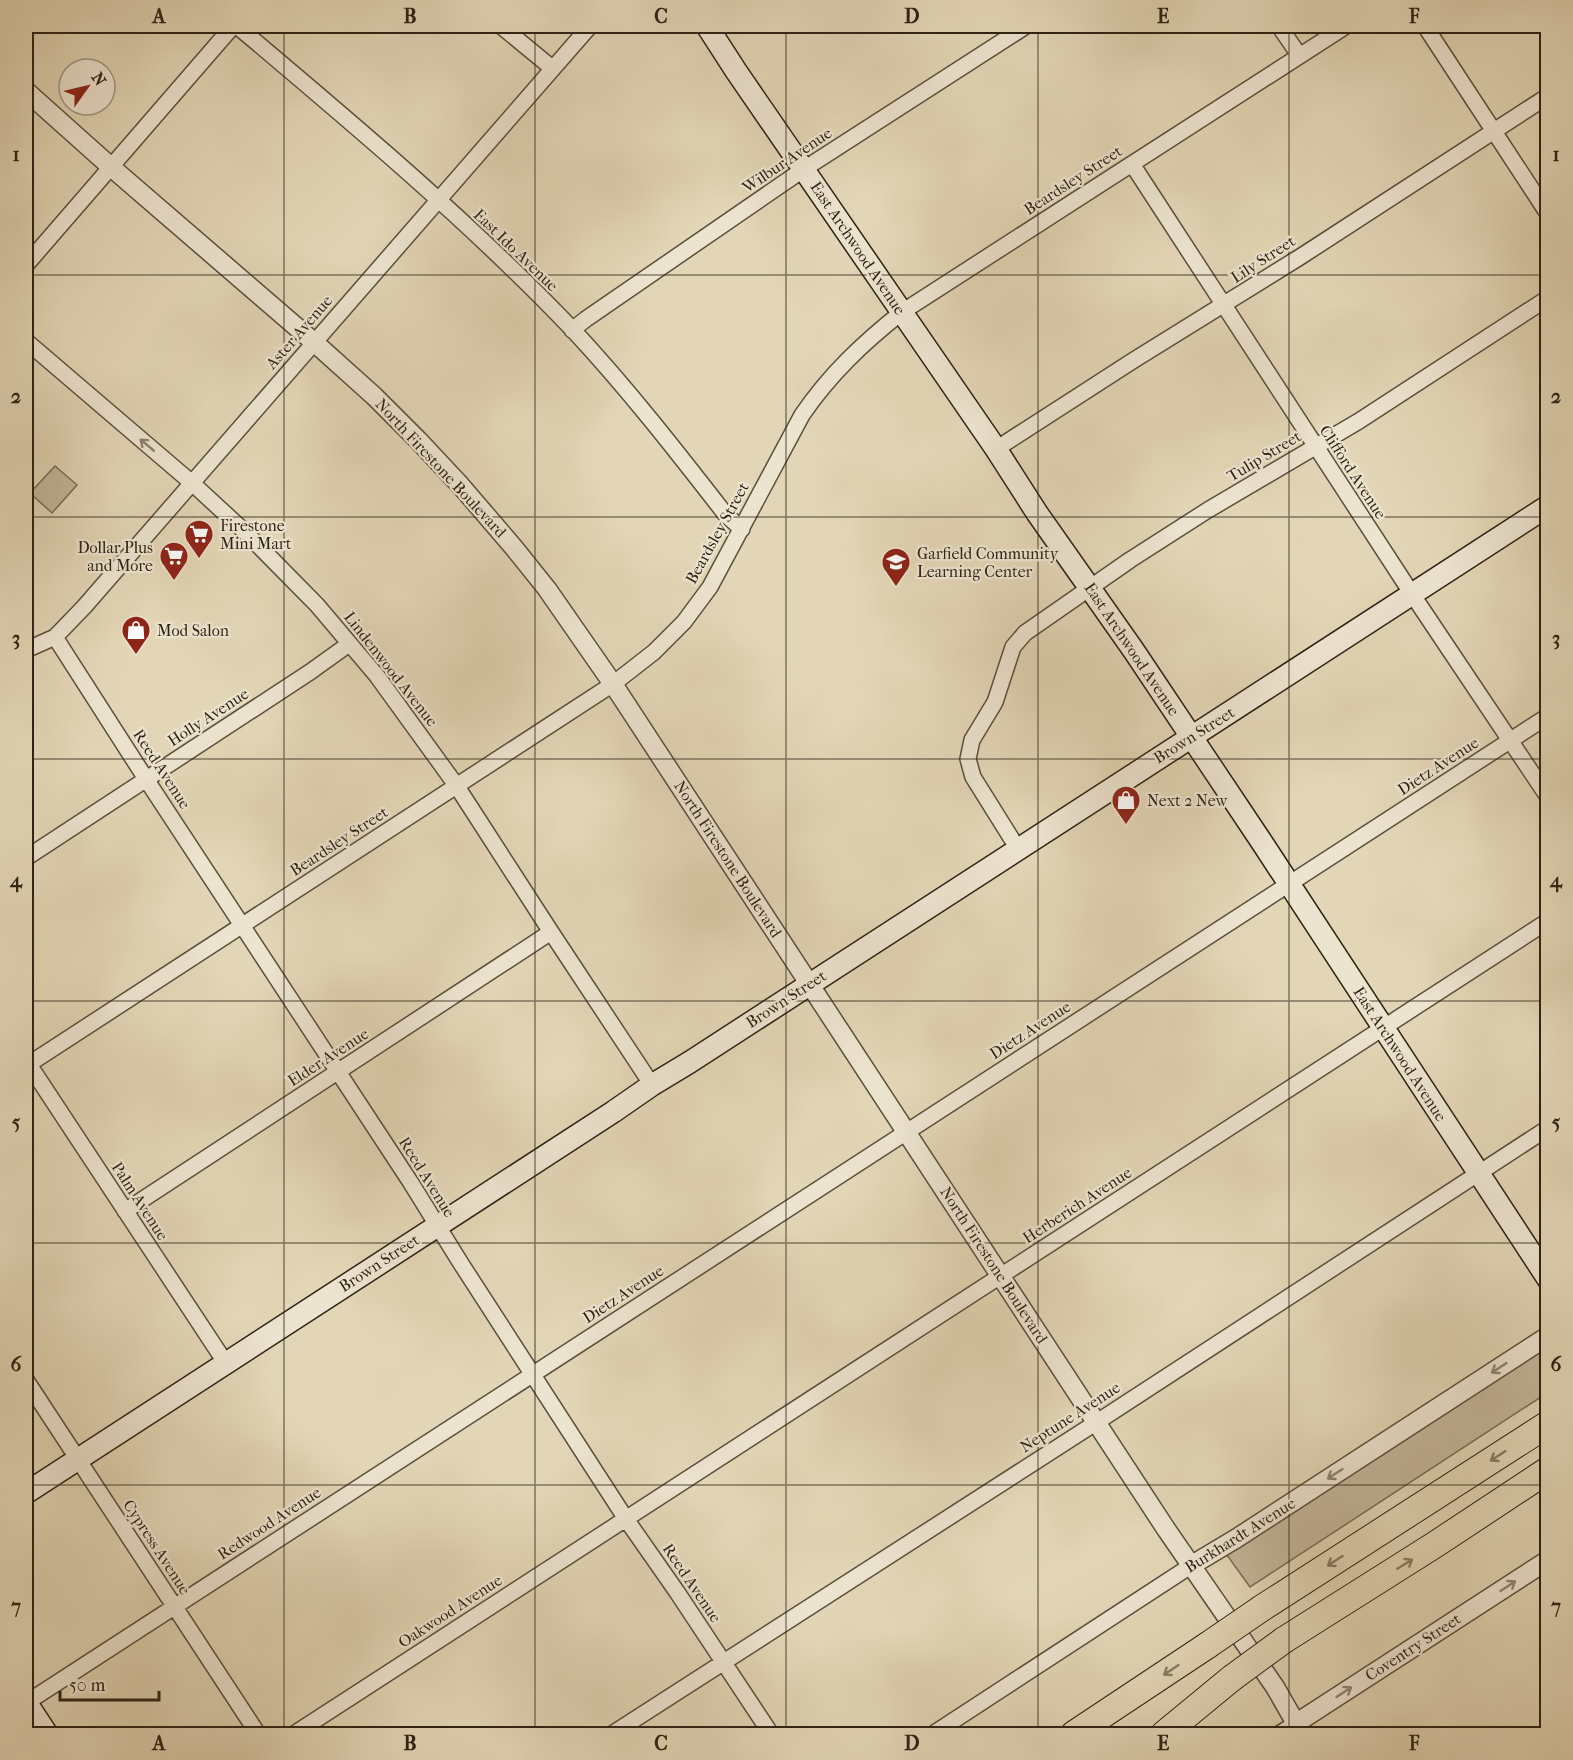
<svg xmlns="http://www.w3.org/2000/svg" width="1573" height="1760" viewBox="0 0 1573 1760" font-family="'IM FELL French Canon',serif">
	<rect width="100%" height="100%" fill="#e3d6b6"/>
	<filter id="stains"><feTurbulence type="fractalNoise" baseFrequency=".00333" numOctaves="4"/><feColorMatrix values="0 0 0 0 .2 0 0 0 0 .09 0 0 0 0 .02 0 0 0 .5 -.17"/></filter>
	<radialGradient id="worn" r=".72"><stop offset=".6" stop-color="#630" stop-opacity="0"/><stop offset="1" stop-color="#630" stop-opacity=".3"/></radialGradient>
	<!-- green -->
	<path fill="#c4b79a" stroke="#786c57" stroke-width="1.5" d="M55,466L77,485L52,513L30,493Z
		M1547,1346V1393L1250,1587L1224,1551Z"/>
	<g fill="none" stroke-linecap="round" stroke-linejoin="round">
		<!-- minor casing -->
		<g stroke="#5a4f3c" stroke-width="18">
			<path id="minor" d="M237,26C352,123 469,221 573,330C628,389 677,452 726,515L742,529
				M501,26L552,68
				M1279,26L1299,55
				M1425,26L1548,214
				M1132,164L1412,594L1548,797
				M26,265L233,26
				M572,330L586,319L804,169L1026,26
				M26,341L192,483L244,531L317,605L377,676L456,785L551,932L652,1085
				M996,449L1134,360L1300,257L1548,96
				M55,637L146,779L411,1183L460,1262L626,1519L677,1592L771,1734
				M26,650L55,637L84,607L590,26
				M1018,849L973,777L968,759L972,740L995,702L1013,647L1025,633L1130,560L1208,510L1359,421L1548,298
				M26,858L310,672L349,644
				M26,1060L225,1362
				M26,1066L613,684L654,652L684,622L710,587L802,415C830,374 863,343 902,312L1346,26
				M125,1211L551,932
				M26,1380L258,1734
				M26,1703L1548,716
				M294,1734L1548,921
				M612,1734L1097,1422L1548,1128
				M933,1734L1192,1565
				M1279,1734L1295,1724"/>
		</g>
		<!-- tertiary casing -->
		<g stroke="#5a4f3c" stroke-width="21">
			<path id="tertiary" d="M26,91L111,167L315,343L374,396L418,440L461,486L515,549L547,589L613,684L1166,1529L1275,1687L1302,1734
				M1192,1565L1237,1538L1548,1336
				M1295,1724L1548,1560"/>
		</g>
		<!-- secondary casing -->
		<g stroke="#2d2214" stroke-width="24">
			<path id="secondary" d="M707,26L736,71L996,449L1037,513L1134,651L1263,844L1548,1279
				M26,1493L613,1112L652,1085L690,1062L1548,506
				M26,1702L47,1734"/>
		</g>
		<!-- motorway casing -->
		<g stroke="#2d2214" stroke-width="28">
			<path id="motorway" d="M1262,1608L1548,1424
				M1284,1640L1436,1544L1548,1470
				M1074,1734L1208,1645
				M1164,1734L1232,1678"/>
		</g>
		<!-- minor -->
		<use href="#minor" stroke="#ede4d0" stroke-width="15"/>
		<!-- tertiary -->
		<use href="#tertiary" stroke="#ede4d0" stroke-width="18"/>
		<!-- secondary -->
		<use href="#secondary" stroke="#ede4d0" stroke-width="21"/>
		<!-- motorway -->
		<use href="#motorway" stroke="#e3d6b6" stroke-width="26"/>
		<!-- motorway-bridge casing -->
		<g stroke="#2d2214" stroke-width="28" stroke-linecap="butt">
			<path id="motorway-bridge" d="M1208,1645L1262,1608
				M1232,1678L1284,1640"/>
		</g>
		<!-- motorway-bridge -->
		<use href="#motorway-bridge" stroke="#e3d6b6" stroke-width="26"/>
	</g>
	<!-- one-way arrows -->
	<defs><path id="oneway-shaft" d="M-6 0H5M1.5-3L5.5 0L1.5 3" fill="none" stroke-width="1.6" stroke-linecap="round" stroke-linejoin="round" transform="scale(1.5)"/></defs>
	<g stroke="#8d8372">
		<use href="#oneway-shaft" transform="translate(147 445) rotate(-140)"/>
		<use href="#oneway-shaft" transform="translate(1499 1368) rotate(147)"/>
		<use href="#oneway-shaft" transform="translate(1335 1474) rotate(147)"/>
		<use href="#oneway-shaft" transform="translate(1508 1586) rotate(-33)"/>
		<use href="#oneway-shaft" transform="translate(1344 1692) rotate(-33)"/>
	</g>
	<g stroke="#887c65">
		<use href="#oneway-shaft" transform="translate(1498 1456) rotate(147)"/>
		<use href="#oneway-shaft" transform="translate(1335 1561) rotate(147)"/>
		<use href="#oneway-shaft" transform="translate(1405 1564) rotate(-32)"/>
		<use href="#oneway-shaft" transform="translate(1171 1670) rotate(146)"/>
	</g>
	<!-- grid -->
	<path fill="none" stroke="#2d2214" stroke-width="1.5" stroke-opacity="0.55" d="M284,26V1734M535,26V1734M786,26V1734M1038,26V1734M1289,26V1734M26,275H1548M26,517H1548M26,759H1548M26,1001H1548M26,1243H1548M26,1485H1548"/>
	<!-- icons -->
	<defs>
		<g id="supermarket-pin" transform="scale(1.5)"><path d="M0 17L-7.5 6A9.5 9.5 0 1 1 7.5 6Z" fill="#8f2418" stroke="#ede4d0"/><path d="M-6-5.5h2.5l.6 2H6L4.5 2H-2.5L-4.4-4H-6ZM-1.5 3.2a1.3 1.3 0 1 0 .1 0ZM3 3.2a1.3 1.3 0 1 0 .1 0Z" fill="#fff"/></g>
		<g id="school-pin" transform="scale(1.5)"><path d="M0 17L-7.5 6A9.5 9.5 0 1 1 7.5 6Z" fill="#8f2418" stroke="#ede4d0"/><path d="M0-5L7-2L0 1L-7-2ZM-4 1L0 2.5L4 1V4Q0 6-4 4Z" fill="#fff"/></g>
		<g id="shop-pin" transform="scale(1.5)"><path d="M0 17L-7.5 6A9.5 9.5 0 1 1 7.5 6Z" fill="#8f2418" stroke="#ede4d0"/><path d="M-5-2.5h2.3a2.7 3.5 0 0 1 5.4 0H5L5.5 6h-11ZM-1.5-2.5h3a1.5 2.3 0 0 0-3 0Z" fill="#fff"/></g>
	</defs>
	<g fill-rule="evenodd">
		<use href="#supermarket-pin" x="199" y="534"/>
		<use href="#supermarket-pin" x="174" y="556"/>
		<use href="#school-pin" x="896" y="562"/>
		<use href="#shop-pin" x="136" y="630"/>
		<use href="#shop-pin" x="1126" y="800"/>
	</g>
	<g text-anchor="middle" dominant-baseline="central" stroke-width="4.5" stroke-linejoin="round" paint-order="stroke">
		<!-- street labels -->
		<g font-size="16" fill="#2d2214" stroke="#ede4d0">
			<text transform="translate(787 160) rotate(-34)">Wilbur Avenue</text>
			<text transform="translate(1073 180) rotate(-33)">Beardsley Street</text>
			<text transform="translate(858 248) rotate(56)">East Archwood Avenue</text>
			<text transform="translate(516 250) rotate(44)">East Ido Avenue</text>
			<text transform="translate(1263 259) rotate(-33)">Lily Street</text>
			<text transform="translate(299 332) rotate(-49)">Aster Avenue</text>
			<text transform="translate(1264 456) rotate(-31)">Tulip Street</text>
			<text transform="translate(441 468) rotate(47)">North Firestone Boulevard</text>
			<text transform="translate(1353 472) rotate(57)">Clifford Avenue</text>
			<text transform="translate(717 533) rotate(-61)">Beardsley Street</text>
			<text transform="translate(1132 649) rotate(56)">East Archwood Avenue</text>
			<text transform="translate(391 669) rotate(52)">Lindenwood Avenue</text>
			<text transform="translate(208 717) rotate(-33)">Holly Avenue</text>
			<text transform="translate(1194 735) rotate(-32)">Brown Street</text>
			<text transform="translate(1438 766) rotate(-33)">Dietz Avenue</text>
			<text transform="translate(162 769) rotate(57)">Reed Avenue</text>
			<text transform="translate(339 841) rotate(-33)">Beardsley Street</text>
			<text transform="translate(728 859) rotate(57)">North Firestone Boulevard</text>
			<text transform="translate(786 999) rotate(-33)">Brown Street</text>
			<text transform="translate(1030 1030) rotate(-33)">Dietz Avenue</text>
			<text transform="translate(1400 1054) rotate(57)">East Archwood Avenue</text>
			<text transform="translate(328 1057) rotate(-33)">Elder Avenue</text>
			<text transform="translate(427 1177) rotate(58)">Reed Avenue</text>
			<text transform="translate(140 1201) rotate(57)">Palm Avenue</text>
			<text transform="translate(1077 1205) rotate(-33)">Herberich Avenue</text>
			<text transform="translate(379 1263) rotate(-33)">Brown Street</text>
			<text transform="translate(994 1265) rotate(57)">North Firestone Boulevard</text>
			<text transform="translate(623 1294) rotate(-33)">Dietz Avenue</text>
			<text transform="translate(1070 1417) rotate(-33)">Neptune Avenue</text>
			<text transform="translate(269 1523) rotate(-33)">Redwood Avenue</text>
			<text transform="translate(1240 1535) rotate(-32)">Burkhardt Avenue</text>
			<text transform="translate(157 1547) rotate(57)">Cypress Avenue</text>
			<text transform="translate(692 1583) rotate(56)">Reed Avenue</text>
			<text transform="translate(450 1611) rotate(-33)">Oakwood Avenue</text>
			<text transform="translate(1413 1647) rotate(-33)">Coventry Street</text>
		</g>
		<!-- poi labels -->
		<g font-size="16" fill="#2d2214" stroke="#ede4d0" text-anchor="start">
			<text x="220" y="525">Firestone<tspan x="220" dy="18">Mini Mart</tspan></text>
			<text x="153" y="547" text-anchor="end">Dollar Plus<tspan x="153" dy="18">and More</tspan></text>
			<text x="917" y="553">Garfield Community<tspan x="917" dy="18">Learning Center</tspan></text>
			<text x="157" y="630">Mod Salon</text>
			<text x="1147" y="800">Next 2 New</text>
		</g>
	</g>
	<!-- margin -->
	<rect width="1573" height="1760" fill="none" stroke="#e3d6b6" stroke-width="66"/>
	<!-- north arrow -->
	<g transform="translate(87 87) rotate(56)"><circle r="28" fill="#ede4d0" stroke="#a09685" stroke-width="1.5"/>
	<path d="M0-4.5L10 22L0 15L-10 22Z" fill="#8f2418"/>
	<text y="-9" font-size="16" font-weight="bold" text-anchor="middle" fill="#2d2214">N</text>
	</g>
	<!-- scale -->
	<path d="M60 1691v9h99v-9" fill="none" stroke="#2d2214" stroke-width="3"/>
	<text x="69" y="1691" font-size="18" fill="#2d2214" stroke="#ede4d0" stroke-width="4.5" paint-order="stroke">50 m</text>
	<rect x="33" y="33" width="1507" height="1694" fill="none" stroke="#2d2214" stroke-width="2"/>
	<g font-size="20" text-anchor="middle" font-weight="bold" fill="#2d2214">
		<text x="159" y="23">A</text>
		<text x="410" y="23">B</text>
		<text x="661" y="23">C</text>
		<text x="912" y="23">D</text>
		<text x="1163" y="23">E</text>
		<text x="1414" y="23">F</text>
		<text x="16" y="161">1</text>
		<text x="1556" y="161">1</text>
		<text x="16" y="403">2</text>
		<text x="1556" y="403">2</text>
		<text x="16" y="645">3</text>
		<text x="1556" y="645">3</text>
		<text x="16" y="887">4</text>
		<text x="1556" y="887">4</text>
		<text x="16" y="1129">5</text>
		<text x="1556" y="1129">5</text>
		<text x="16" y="1371">6</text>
		<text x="1556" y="1371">6</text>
		<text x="16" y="1613">7</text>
		<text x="1556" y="1613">7</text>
		<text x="159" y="1750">A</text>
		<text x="410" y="1750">B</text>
		<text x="661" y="1750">C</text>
		<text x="912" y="1750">D</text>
		<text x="1163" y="1750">E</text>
		<text x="1414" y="1750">F</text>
	</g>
	<rect width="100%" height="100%" filter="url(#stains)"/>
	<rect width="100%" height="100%" fill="url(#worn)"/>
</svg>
